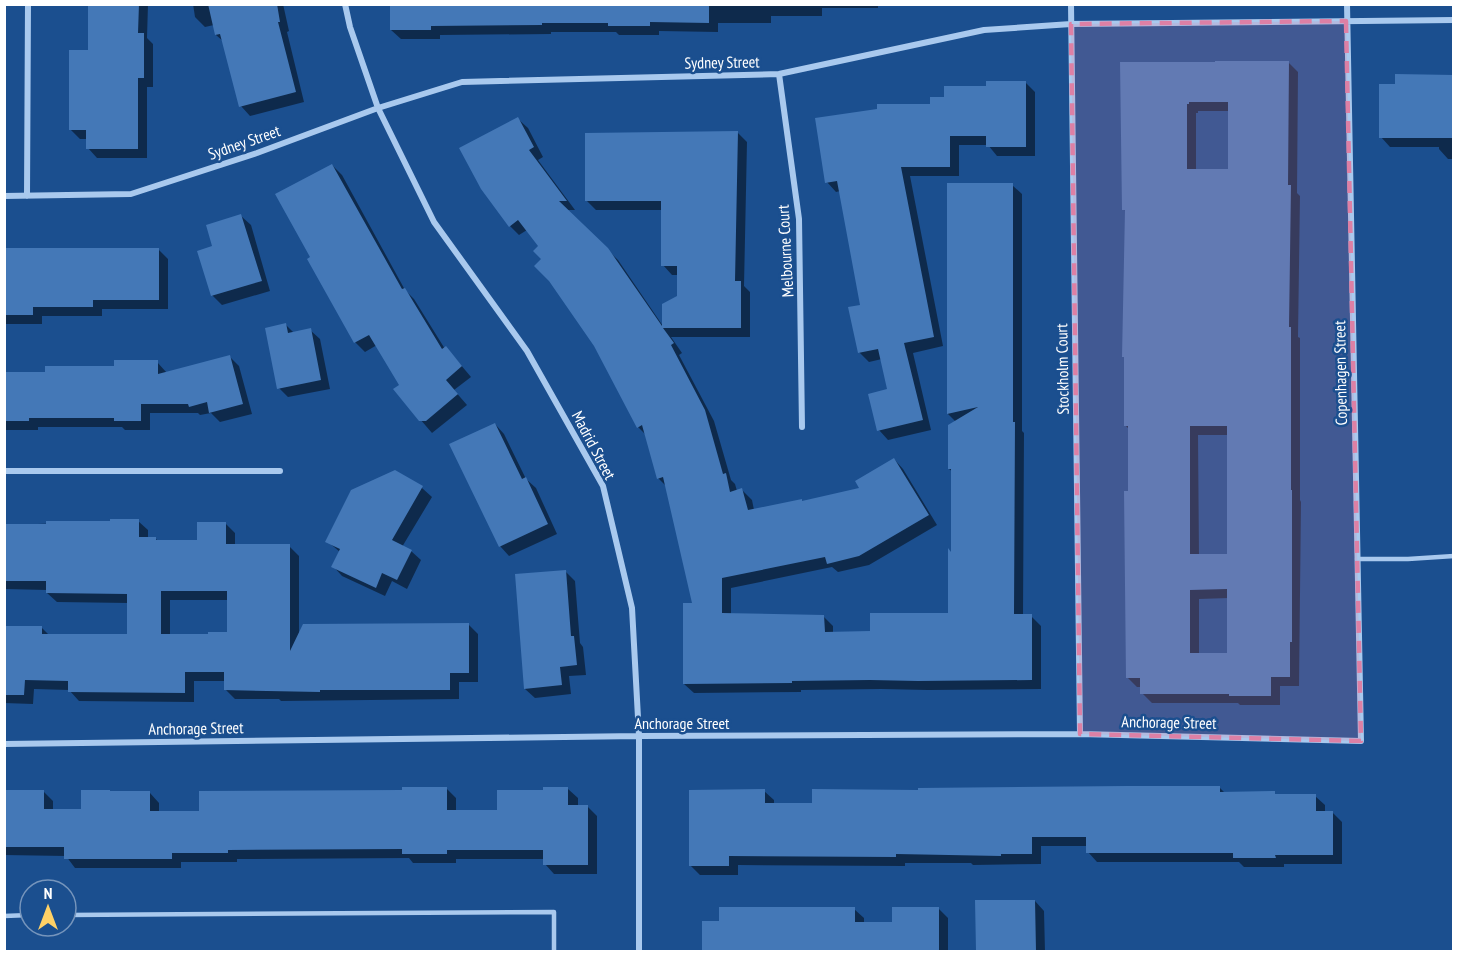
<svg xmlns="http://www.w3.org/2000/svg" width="1458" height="956" viewBox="0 0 1458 956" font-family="'PT Sans Narrow',sans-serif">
	<rect width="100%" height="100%" fill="#1b4f8f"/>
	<!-- shadow -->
	<path fill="#0007" fill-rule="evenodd" d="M82,4H148L147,38L153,44V87H147V158H97L88,148V139H80L70,129L90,51L89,5Z
		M193,4H283L289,31L287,32L304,102L250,116L241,106L224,42L216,35L214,25L205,27L195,17Z
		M391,4H878V8H822V16H771V23H718V32L659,31V35H619L616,32H551V34L440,35V39H401L391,30Z
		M1288,62L1298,72L1297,193L1300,196L1298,337L1300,338V500L1301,502L1299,686H1280V705H1240L1238,703H1152L1142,693V687H1137L1127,677L1130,430L1125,425L1126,212L1124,209L1122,64ZM1198,111H1230V170H1196V113H1198ZM1198,435H1229V556H1199ZM1229,598V654H1199V599Z
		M1454,76V159H1448L1439,149V147H1390L1381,137L1396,85Z
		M1025,82L1035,92V156H997L988,145H959V176H910L943,346L913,353L931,430L888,440L879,430L889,390L882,359L869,362L859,352L862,306L840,191L836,192L827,182L932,106L945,99L988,87Z
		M518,119L528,128L543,157L538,160L575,210H566L618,260L663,326L679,297V275H672L663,265L662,210H596L587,201L737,132L747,142L744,286L750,292V337H671L682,353L679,355L714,421L731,480L735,484L737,491L742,490L752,500L754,510L803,502L861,489L894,459L903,469L937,525L869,565L838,572L832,567L731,588V615L824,617L833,626V633L872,632L950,614L953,554V472L949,469L956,422L948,414V185H1012L1022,194V431L1024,433L1023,616H1031L1041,626V689L928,690L881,689L801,690V692L694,693L684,684L694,605L666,486L658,478L646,435L638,427L595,345L542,260L540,246L527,230L519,235L510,226Z
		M332,165L342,175L405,290L414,299L445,349L455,358L471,377L454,390L467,405L432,433L395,390L401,385L377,345L365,352L355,342L312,258Z
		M241,216L251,225L270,291L222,305L212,295L214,248Z
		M158,249L168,259V309H102V316H42V324H4V250Z
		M286,325L294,333L310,330L320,339L330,389L288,397L279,388Z
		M229,356L239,366L252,414L220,422L211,413L200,415L198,413H150V430H125L122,427H38V430H4V374H46L157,362L167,373Z
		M495,424L504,434L526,479L536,488L557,534L509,556L500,546Z
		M395,471L422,488L432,497L402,547L411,551L421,560L407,589L392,581L385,596L342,576L333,566L340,552L327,541Z
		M138,521L148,530V539H156L159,542H198L225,523L235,533V546H289L299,556V636L469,625L478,634V682H459V699L281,701L279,699H235L226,690V681H194V702L79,701L69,690L34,689L33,704L4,703V627H41L49,635H129V603L57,602L47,593V590L4,589V525ZM170,600H229V633L170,636Z
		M565,571L575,581L580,643L583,647L586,675L569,676L571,694L535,698L525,689Z
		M1220,788L1225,793H1274L1277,796H1315L1325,805V812H1332L1342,822V864H1284V867H1244L1239,862H1097L1088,852V846H1041V864L973,865L971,863H905V866L738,865V875H700L690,865L764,791L774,800V804H814L919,792Z
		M447,789L456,798V811H498L545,791L568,789L578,798V806H587L597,816V874H554L545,864V859H456V863H413L409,858L237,859V862H181V868H75L66,856L4,855V792H44L53,801V811H82L150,793L159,803V812H201Z
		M1035,901L1044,911L1045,952H977V902Z
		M938,908L948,918V952H703V923L854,909L864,918V923H893Z"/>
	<!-- building -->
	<path fill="#4478b7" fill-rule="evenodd" d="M88,4H139L138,33H144V78H138V149H86V130H69V50H88Z
		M208,4H277L280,22H278L296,92L239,107L220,34L215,35Z
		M390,4H709V23L650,22V26H608V23H542V25L431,26V30H390Z
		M1215,61H1289L1288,185H1291L1289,327H1291V490H1292V642H1290V677H1271V696H1229V694H1140V678H1126L1124,491H1128V426H1124V357H1122L1125,210H1122L1120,62H1215ZM1189,102H1228V169H1187V104H1189ZM1190,426H1227V554H1190ZM1227,589V653H1190V590Z
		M1395,74L1454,75V138H1379V84H1395Z
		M986,81H1026V147H986V136H950V167H901L934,337L904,343L923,420L877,431L868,394L887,389L878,349L858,353L848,307L860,305L837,181L825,183L815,118L877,109V104H930V97H944V86H986Z
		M518,117L534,147L529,150L567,201H559L608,248L662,326V304L677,296V266H661V201H585V133L738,131L735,281H741V328H663L674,343L671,345L705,410L723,474L726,473L730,492L742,488L748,510L802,499V501L859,488L855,481L894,458L929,515L859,556L827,564L825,557L722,578V613L824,615L825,632L870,631V613H948V548L951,552V469H948V425L978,407L947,414V183H1013V422H1015L1014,614H1032V680L918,681L870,680L792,681V683L683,684V603H692L663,477L657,479L642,425L637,428L594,346L549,281L534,266L541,259L533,251L538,246L518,220L509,227L481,189L459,148Z
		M332,164L402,289L405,288L442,349L446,346L462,366L446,380L458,394L426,421H419L393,389L399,385L369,335L354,343L307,259L310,257L275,194Z
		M241,214L262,281L211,296L197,251L212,246L206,225Z
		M4,248H159V300H93V307H33V315H4Z
		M286,323L288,333L311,328L321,380L277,389L265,328Z
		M230,355L243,404L209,413L207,402L189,407L188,404H141V421H114V418H29V421H4V372H45V366H114V360H158V374Z
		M495,423L522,479L526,477L548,524L499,547L449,444Z
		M395,470L423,486L392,540L412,550L397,580L382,573L376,588L331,567L340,549L325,542L351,490Z
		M110,519H139V537H156V540H197V522H226V544H290V651L303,624L469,623V673H450V690H320V692L224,690V672H185V693L68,692V681L25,680L24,695H4V626H42V634H127V594L46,593V581H4V524H46V521H110ZM161,591H227V632H208V634H161Z
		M566,570L571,636H574L577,665L560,667L562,685L524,689L515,574Z
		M1126,786H1220V792L1275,791V794H1316V811H1333V855H1275L1276,858H1233V853H1086V837H1032V854H1001V856L896,854V857L729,856V866H689V790L765,789V803H812V789L918,790V788Z
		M402,787H447V810H497V790H543V787H568V805H588V865H543V850H447V854H402V849L228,850V853H172V859H64V847H4V790H44V809H81V790H110V791H150V811H199V791L402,790Z
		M975,900H1035L1036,951H976Z
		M719,907H855V922H892V907H939V951H702V921H719Z"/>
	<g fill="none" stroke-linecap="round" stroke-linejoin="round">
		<!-- lane -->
		<path stroke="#a9c9ee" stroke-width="4.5" d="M1357,559H1408L1454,556
			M66,915L554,912V952
			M4,916L30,915"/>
		<!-- street -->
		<path stroke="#a9c9ee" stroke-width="6" d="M345,4L350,27L378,108L434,222L527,351L603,486L632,608L639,736V952
			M1071,4L1080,734
			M779,74L799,219L802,427
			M4,196L131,194L257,153L378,108L462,82L779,74L984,30L1071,24L1454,20
			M27,196L28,4
			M4,471H280
			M4,744L639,736L1080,734L1361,741L1347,4"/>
	</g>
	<!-- marked area -->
	<path fill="#dd80a5" fill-opacity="0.2" stroke="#dd80a5" stroke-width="4.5" stroke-dasharray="12 8" stroke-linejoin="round" d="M1346,21L1361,741L1080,734L1071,24Z"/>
	<g text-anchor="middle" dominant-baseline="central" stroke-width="5" stroke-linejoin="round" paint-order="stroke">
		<!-- street labels -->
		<g font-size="16" fill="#fff" stroke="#1b4f8f">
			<text transform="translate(722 62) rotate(-1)">Sydney Street</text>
			<text transform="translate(244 142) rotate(-19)">Sydney Street</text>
			<text transform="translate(785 251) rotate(-93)">Melbourne Court</text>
			<text transform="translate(1062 369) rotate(-91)">Stockholm Court</text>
			<text transform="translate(1340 373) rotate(-91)">Copenhagen Street</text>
			<text transform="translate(594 445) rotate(62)">Madrid Street</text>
			<text transform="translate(1169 722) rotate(1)">Anchorage Street</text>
			<text x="682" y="723">Anchorage Street</text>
			<text transform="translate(196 728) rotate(-1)">Anchorage Street</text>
		</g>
	</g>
	<!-- border -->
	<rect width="1458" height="956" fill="none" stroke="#ffffff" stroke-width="12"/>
	<!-- north arrow -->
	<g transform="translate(48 908)"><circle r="28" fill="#1b4f8f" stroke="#7695bc" stroke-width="1.5"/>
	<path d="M0-4.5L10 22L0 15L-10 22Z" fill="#ffd166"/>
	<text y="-9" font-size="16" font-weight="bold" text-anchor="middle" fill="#ffffff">N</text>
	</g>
</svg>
